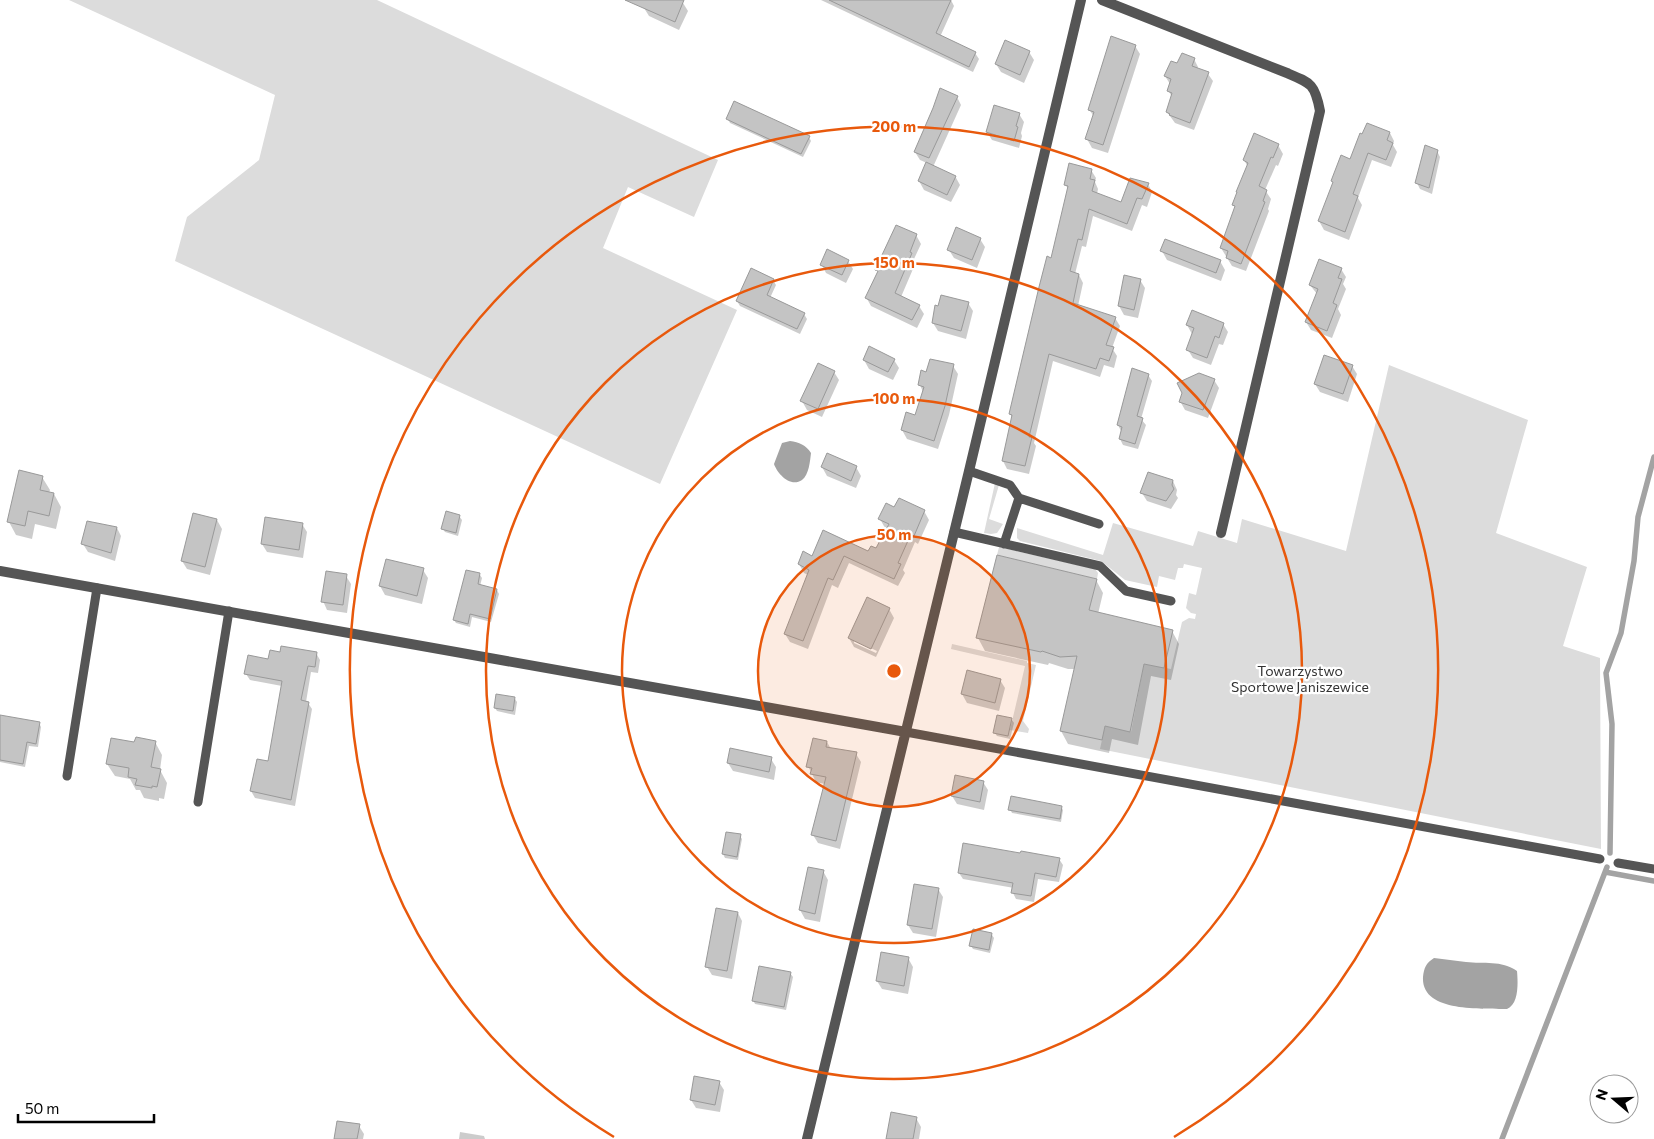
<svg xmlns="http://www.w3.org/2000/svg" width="1654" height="1139" viewBox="0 0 1654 1139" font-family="Commissioner,sans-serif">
	<rect width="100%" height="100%" fill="#fff"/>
	<!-- green -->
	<path fill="#dcdcdc" d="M69,0H377L718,160L694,217L628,187L603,248L737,310L660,484L175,261L187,217L259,160L275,95Z
		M1389,365L1528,420L1496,533L1587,567L1563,646L1600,658L1601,849L1100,749L1105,726L1131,732L1144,664L1171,669L1182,622L1189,618L1195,619L1196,614L1191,613L1186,608L1189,593L1196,595L1202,568L1184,564L1183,568H1178L1175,580L1159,576L1157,587L1125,580L1101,561L1020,541L1017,538V528L1103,555L1113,523L1193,546L1198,531L1237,543L1242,519L1346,551Z
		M995,483L999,485L989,519L1003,524L997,533L991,534L984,533Z
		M999,547L1095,569L1098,573L1097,579L997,555Z
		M952,644L1027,661V663L1036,665L1023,721L1029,729L1028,733L1010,730L1025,666L951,649Z"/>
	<!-- water -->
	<path fill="#a3a3a3" d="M790,441C799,442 806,445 811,453C810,461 809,475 802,480C790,488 777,473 774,464L782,443Z
		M1434,958C1445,959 1455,961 1466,962C1484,964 1501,960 1517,971C1518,983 1519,1004 1507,1009C1482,1008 1421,1013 1423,977C1424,968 1426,963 1434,958Z"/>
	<!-- shadow -->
	<path fill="#0003" fill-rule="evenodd" d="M648,0H676L683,3L688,11L679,30L649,16L644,8Z
		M821,0H951L954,6L940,37L975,53L979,59L973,72Z
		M1135,46L1140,54L1108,153L1092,148L1087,139L1094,117L1089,109Z
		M1029,52L1034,60L1024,83L1001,72L996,64Z
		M1194,59L1198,67L1197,69L1208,74L1213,81L1194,130L1175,123L1167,112L1172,97L1168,90L1170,84L1165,76L1177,65Z
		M957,97L961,105L933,167L955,176L960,185L951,202L924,190L919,181L927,163L920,160L915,152Z
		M1019,114L1024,122L1021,133L1022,136L1019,148L992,140L987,132Z
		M728,119L809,137L811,141L803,157L730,123Z
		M1390,133L1394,141L1393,145L1397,152L1391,167L1372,160L1358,198L1362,205L1349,240L1324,230L1319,221L1334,184L1332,181L1351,160Z
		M1278,145L1283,154L1278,166L1276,165L1265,190L1271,199L1268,209L1269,211L1246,271L1232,266L1221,248L1236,208L1234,205L1248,167L1244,160Z
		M1437,151L1440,157L1432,194L1420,189L1417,183Z
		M1091,170L1096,178L1095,182L1098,189L1097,194L1122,203L1148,184L1152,192L1147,207L1142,205L1132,231L1093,216L1086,247L1082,246L1075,274L1079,275L1083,283L1078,306L1115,318L1120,326L1112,348L1117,356L1114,368L1104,365L1100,377L1053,361L1034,443L1036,446L1029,474L1007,469L1003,461L1013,418L1010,414L1052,259L1068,190L1066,185Z
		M916,235L921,244L914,259L916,262L901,297L919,306L924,314L917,328L871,306L866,297L879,273L877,270Z
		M980,239L985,247L977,268L954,258L949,250Z
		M1162,251L1220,261L1225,270L1221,281L1167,260Z
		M848,261L853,269L846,283L826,273L822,265Z
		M1341,269L1346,277L1343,284L1346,289L1338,309L1341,315L1332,338L1311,330L1306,322L1317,294L1310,285Z
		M773,280L776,285L770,298L804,314L807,319L800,334L740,306L737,301Z
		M1140,280L1145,288L1138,318L1124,315L1119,306Z
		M968,303L973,311L966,339L938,331L933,323Z
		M1223,324L1228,332L1223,345L1219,344L1211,365L1193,358L1188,350L1192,334L1187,325Z
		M864,360H894L899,368L893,380L869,369Z
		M953,366L958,374L949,415L938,449L907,439L902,430L916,416L923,392L920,385L927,373Z
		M1352,366L1357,374L1348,402L1320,392L1315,384Z
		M834,372L839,380L822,417L807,410L802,401Z
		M1148,375L1152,381L1141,419L1146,425L1138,449L1123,445L1120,439L1121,431L1118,425Z
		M1214,380L1219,388L1208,418L1185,410L1180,401Z
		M822,467H856L861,476L856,488L827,476Z
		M42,477L50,490L49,493L54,494L61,507L56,529L35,524L32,539L16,535L9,522Z
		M1173,481L1177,490L1176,495L1178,498L1171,509L1147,501L1142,493Z
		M895,509L924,511L929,520L918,544L915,542L903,570L905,573L898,586L849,563L838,588L832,585L808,649L790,642L785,634L808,575L804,573L799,564L813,557L869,553L877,550L888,529L885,528L880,519Z
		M194,515L217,520L222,529L210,575L187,569L182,561Z
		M459,516L462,520L458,536L445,532L443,529Z
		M302,524L307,532L303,558L267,552L262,544Z
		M117,528L121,536L115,561L88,552L83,544Z
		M387,560L423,570L428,578L422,604L385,595L380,586Z
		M480,575L482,578L480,586L497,590L499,594L491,622L472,617L470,627L456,623L454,620Z
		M346,576L351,584L347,613L327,610L323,601Z
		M1096,580L1103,593L1098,614L1172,631L1179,644L1171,680L1151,676L1138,745L1112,739L1109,753L1068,744L1061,731L1075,669H1068L1049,663L1048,665L985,651L978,638Z
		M889,609L894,618L876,657L854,647L849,638ZM854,640L877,651L876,653L854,643Z
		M281,653H316L320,660L318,673L311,672L306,702L308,703L312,709L295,806L255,798L251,791L269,762L282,686L250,680L246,674Z
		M1000,680L1005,688L999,711L967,703L962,694Z
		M515,699L517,702L515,715L497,711L495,708Z
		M0,716L39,723L41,727L38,747L29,746L25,767L0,762Z
		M1012,720L1014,723L1010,739L997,736L994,732Z
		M155,742L162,755L160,770L167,783L164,799L159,798V801L144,798L140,790H136L130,779L115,776L107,764Z
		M827,742L831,749L856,754L861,762L840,849L818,843L813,835L825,784L816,782L808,766Z
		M771,759L776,767L774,780L733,771L728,763Z
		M983,782L988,790L984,810L957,804L952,796Z
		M1061,807L1063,810L1061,822L1012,813L1010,809Z
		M740,836L742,839L738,860L725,858L723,854Z
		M1022,854L1059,859L1063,865L1059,882L1038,879L1034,902L1016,899L1013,893L1014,888L963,879L959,873Z
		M823,871L828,880L820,922L805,919L800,910Z
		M938,889L943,897L936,937L913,933L908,925Z
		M738,913L742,921L732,979L712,975L707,967Z
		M992,935L994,938L990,953L973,949L971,946Z
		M908,958L913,967L908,994L882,989L877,981Z
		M790,973L793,977L786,1010L755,1004L753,1000Z
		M719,1082L724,1090L720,1112L696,1108L691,1100Z
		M916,1118L921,1127L919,1139H888Z
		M359,1126L364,1134L363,1139H335Z
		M460,1132L484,1136L485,1139H459Z"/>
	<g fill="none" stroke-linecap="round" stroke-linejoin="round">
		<!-- stream -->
		<path stroke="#a3a3a3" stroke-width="5.5" d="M1610,853L1612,724L1606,673L1621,633L1634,561L1638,517L1654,457
			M1605,872L1654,881
			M1502,1139L1607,867"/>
	</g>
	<!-- building -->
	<path fill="#c4c4c4" stroke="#999" d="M625,0H684L675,22Z
		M829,0H951L936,33L976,52L969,67Z
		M1111,36L1136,45L1103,145L1085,139L1094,112L1088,110Z
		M1005,40L1030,51L1020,75L995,64Z
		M1182,53L1195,58L1192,66L1209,72L1190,123L1169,115L1170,114L1166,112L1172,93L1167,91L1171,79L1164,76L1171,61L1177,63Z
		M940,88L958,96L929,158L914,152L933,108Z
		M734,101L810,136L801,154L726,119Z
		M994,105L1020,113L1016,126L1018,127L1014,141L986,132Z
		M1367,123L1390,132L1387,140L1393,143L1386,160L1368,153L1353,194L1358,196L1345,232L1318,221L1333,182L1331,181L1341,155L1350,159L1360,133L1362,134Z
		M1254,133L1279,144L1273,158L1271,157L1259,186L1267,190L1263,201L1265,202L1241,264L1226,258L1228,251L1220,248L1235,206L1232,205L1237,192H1236L1248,163L1243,160Z
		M1425,145L1438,150L1429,188L1415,183Z
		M926,162L956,176L947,195L918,181Z
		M1069,163L1092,169L1090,179L1095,180L1092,191L1121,202L1130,178L1149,183L1142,199L1137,198L1127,224L1089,209L1082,240L1078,239L1070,271L1079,274L1073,303L1116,317L1106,345L1114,347L1109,361L1100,358L1096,369L1049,354L1029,437H1032L1025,466L1002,461L1012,415L1009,414L1039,287L1047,256L1051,258L1068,186L1064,185Z
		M896,225L917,234L910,252L912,253L895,293L920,305L912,320L865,298L878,271L875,270Z
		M956,227L981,238L972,260L947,250Z
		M1165,239L1221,260L1216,273L1160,251Z
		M827,249L849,260L842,275L820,265Z
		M1319,259L1342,268L1338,278L1342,279L1333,303L1337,305L1327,331L1305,322L1318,289L1309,285Z
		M751,268L774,279L767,295L805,313L797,329L736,301Z
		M1124,275L1141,279L1134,310L1118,306Z
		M941,295L969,302L961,331L932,323L935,305L938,306Z
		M1192,310L1224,323L1219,338L1215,336L1207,358L1186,350L1194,328L1186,325Z
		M869,346L895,359L888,372L863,360Z
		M1324,355L1353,365L1343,394L1314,384Z
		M930,359L954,364L945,406L934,441L901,430L906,412L915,415L924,387L918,385L921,370L926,372Z
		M818,363L835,371L818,409L800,401Z
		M1132,368L1149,374L1137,416L1143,418L1135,444L1119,439L1122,427L1117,425Z
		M1199,373L1215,379L1203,410L1179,402L1182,393L1177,383Z
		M827,453L857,466L851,481L821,467Z
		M19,470L43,476L40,490L54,493L49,516L28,511L25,526L7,522Z
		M1148,472L1173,480L1172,485L1174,489L1166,501L1140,493Z
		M899,498L925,510L914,536L911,534L898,563L901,564L894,579L844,556L833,580L828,578L803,641L784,634L809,570L798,564L803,551L812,556L823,530L868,551L871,546L876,548L889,524L878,519L886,503L894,507Z
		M446,511L460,515L456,533L441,529Z
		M193,513L217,519L205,567L181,561Z
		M265,517L303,523L299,550L261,544Z
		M87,521L117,527L111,553L81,544Z
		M997,555L1097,579L1089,610L1173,630L1164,668L1144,664L1130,732L1105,726L1102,740L1060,731L1077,656L1060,657L1042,651L1041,652L976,638Z
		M386,559L424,568L417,596L379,586Z
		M466,570L480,573L478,584L497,589L490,619L470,614L468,624L453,620Z
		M326,571L347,574L343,605L321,602Z
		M867,597L890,608L871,649L848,638Z
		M281,646L317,652L315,667L308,666L301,700L309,702L291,800L250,791L257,759L268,761L282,681L244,674L248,655L268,659L270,650L280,652Z
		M967,670L1001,679L995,703L961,694Z
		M496,694L515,697L513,711L494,708Z
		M0,715L40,722L36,744L27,742L23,764L0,760Z
		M997,715L1012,718L1008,736L993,733Z
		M136,737L156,741L151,767L161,769L157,787L152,786V788L135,785L137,779L128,777L129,768L106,764L111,738L134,742Z
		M813,738L827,741L826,747L857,752L836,841L811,835L826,777L810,774L812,768L806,767Z
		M730,748L772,757L769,772L727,763Z
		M955,775L984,781L980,802L951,796Z
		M1011,796L1062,806L1060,819L1008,810Z
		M726,832L741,834L737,857L722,854Z
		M963,843L1020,853L1021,851L1060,858L1056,877L1035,873L1031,896L1011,893L1013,883L958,873Z
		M808,867L824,870L815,914L799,910Z
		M914,884L939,888L932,929L907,925Z
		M716,908L738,912L727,971L705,967Z
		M973,929L992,933L989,950L969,946Z
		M881,952L909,957L904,986L876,981Z
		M759,966L791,972L784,1007L752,1001Z
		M694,1076L720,1081L715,1105L690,1100Z
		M891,1112L917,1117L913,1139H886Z
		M337,1121L360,1124L357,1139H334Z"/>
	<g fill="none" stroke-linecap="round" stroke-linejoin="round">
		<!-- lane -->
		<path stroke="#555" stroke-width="9" d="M969,471L1010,485L1019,498L1099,524
			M954,532L1100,566L1126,591L1171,601
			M1004,544L1019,498
			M906,732L1600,859
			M67,776L97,588
			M198,802L229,611
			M1618,863L1654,869"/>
		<!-- street -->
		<path stroke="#555" stroke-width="10" d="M1102,0L1287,73C1311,83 1315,84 1320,111L1221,533
			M0,571L906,732
			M807,1139L969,471L1081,0"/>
	</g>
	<!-- distance rings -->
	<circle cx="894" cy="671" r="136" fill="#e8590c" fill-opacity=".12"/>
	<g fill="none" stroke="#e8590c" stroke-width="2.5">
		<circle cx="894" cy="671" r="136"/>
		<circle cx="894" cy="671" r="272"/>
		<circle cx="894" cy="671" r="408"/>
		<path d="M614 1137A544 544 0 1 1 1174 1137"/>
	</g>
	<g text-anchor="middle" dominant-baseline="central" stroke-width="4.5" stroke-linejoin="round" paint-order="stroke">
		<!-- park labels -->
		<g font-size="14" fill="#333" stroke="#fff">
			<text x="1300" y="670">Towarzystwo<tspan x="1300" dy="16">Sportowe Janiszewice</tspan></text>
		</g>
	</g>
	<circle cx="894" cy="671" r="8" fill="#e8590c" stroke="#fff" stroke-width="2.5"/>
	<g font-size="15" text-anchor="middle" font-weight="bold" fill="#e8590c" stroke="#fff" stroke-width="4.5" stroke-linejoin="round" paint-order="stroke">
		<text x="894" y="132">200 m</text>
		<text x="894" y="268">150 m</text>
		<text x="894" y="404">100 m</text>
		<text x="894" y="540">50 m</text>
	</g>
	<!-- north arrow -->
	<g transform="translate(1614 1099) rotate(289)"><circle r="24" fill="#ffffff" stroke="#999999"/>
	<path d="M0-4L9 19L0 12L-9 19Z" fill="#000000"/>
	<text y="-8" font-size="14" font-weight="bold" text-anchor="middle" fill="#000000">N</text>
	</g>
	<!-- scale -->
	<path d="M18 1114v8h136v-8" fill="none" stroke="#000000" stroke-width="2.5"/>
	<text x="25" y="1114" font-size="15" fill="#000000" stroke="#ffffff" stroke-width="4" paint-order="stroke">50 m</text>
</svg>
